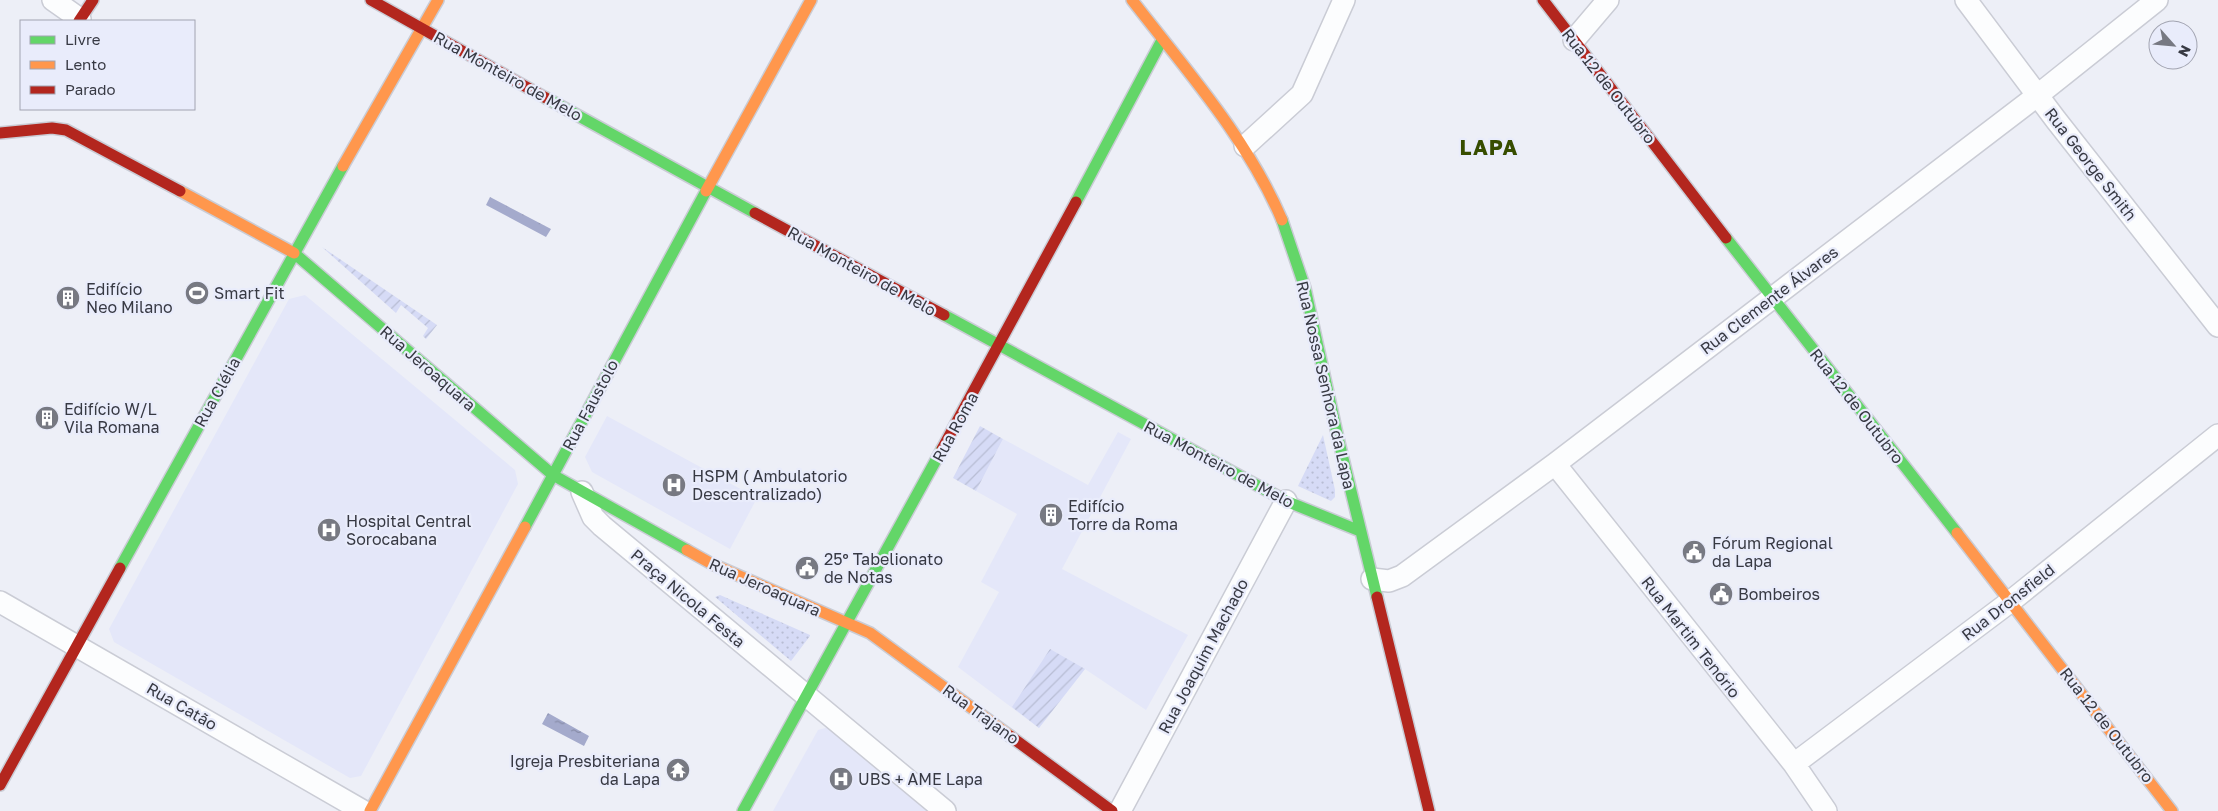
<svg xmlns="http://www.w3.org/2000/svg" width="2218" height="811" viewBox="0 0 2218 811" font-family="'Golos Text',sans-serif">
	<defs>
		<pattern id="grass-dots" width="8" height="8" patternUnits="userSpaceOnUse" patternTransform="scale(1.25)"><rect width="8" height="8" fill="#d6dbf6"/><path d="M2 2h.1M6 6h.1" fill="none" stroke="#b8bdd4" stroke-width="1.8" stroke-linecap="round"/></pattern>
		<pattern id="garden-furrows" width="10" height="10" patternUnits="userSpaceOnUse" patternTransform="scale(1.25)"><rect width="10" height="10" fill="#d6dbf6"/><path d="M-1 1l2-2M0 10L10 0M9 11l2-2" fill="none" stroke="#b8bdd4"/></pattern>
		<pattern id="water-ripples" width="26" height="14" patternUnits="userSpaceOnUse" patternTransform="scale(1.25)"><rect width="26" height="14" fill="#a4aacc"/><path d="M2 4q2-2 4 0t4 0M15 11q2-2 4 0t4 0" fill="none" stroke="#868ba7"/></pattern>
	</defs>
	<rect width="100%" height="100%" fill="#edeff7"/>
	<!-- built -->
	<path fill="#e4e7f9" d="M305,295L515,470L518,484L361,776L350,778L114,642L109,629L289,299Z
		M607,416L757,498L730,549L592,472L585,457Z
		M1118,432L1131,439L1062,569L1188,635L1146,710L1085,669L1039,728L958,667L999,592L981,582L1017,514L976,491L1003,439L1088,485Z
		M829,727L928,811H773L818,730Z"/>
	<!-- grass -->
	<path fill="url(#grass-dots)" d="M1323,435L1335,490V497L1331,501L1298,486Z
		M720,595L810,635V636L791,661L715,597Z"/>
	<!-- garden -->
	<path fill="url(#garden-furrows)" d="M322,247L437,325L426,339L423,336L428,328L401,305L396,313Z
		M980,426L1003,439L976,491L953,478Z
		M1050,649L1085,669L1039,728L1012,707Z"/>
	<!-- water -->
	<path fill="url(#water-ripples)" d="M490,197L551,229L546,237L486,205Z
		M548,713L589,736L584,746L542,724Z"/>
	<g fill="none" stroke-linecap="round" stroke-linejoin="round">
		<!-- street casing -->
		<g stroke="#caccd5" stroke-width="24">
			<path id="street" d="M53,0L80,19
				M1966,0L2056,120L2218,326
				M1574,40L1608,0
				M1245,146L1302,94L1344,0
				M1555,464L1794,764L1826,811
				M582,492L593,517L602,526L945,811
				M1372,579L1389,581L1402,576L1555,464L2038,95L2157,0
				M0,602L363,811
				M1794,764L2011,601L2218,435
				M1120,811L1286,501"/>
		</g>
		<!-- fast casing -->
		<g stroke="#caccd5" stroke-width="14">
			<path id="fast" d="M546,98L755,213
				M1076,202L1162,40
				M1282,220L1305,288L1338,438L1377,597
				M1726,238L1957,533
				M294,253L553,475L687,550
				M944,315L1286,501L1360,531
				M525,527L706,191
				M120,568L343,166
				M743,811L942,449"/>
		</g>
		<!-- slow casing -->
		<g stroke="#caccd5" stroke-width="14">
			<path id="slow" d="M1132,0C1187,71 1247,138 1282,220
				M343,166L438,0
				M180,191L294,253
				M706,191L811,0
				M1957,533L2172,811
				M687,550L712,564L870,633L1010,736
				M370,811L525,527"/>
		</g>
		<!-- jam casing -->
		<g stroke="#caccd5" stroke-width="14">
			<path id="jam" d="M371,0L546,98
				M1543,0L1726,238
				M79,21L93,0
				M0,133L52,128L66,130L180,191
				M755,213L944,315
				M942,449L1076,202
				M1377,597L1429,811
				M1010,736L1112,811
				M0,785L120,568"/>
		</g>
		<!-- street -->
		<use href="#street" stroke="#fcfdfe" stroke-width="21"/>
		<!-- fast -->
		<use href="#fast" stroke="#63d668" stroke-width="11"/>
		<!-- slow -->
		<use href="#slow" stroke="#ff974d" stroke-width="11"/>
		<!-- jam -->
		<use href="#jam" stroke="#b3261e" stroke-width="11"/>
	</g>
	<!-- icons -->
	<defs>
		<g id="stadium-disc" transform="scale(1.25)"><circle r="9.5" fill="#777982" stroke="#e9ecfb"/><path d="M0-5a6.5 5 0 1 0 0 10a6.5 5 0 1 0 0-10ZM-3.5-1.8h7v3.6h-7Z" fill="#fff"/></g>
		<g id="building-disc" transform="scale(1.25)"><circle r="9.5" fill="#777982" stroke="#e9ecfb"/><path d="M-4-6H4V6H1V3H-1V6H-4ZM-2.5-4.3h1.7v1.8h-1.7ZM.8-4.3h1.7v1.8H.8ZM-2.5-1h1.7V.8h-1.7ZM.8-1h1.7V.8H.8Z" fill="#fff"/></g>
		<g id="hospital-disc" transform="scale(1.25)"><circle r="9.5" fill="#777982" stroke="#e9ecfb"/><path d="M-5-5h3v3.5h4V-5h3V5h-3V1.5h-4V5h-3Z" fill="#fff"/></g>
		<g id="civic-disc" transform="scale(1.25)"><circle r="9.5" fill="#777982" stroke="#e9ecfb"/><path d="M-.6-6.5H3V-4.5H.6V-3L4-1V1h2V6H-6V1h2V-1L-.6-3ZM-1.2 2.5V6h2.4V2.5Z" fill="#fff"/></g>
		<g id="temple-disc" transform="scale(1.25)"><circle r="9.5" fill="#777982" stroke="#e9ecfb"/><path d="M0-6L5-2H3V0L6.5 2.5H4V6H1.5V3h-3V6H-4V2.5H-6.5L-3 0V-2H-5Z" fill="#fff"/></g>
	</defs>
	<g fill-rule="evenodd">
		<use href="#stadium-disc" x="197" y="293"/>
		<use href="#building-disc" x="68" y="298"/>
		<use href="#building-disc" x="47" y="418"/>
		<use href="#hospital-disc" x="674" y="485"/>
		<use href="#building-disc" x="1051" y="515"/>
		<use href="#hospital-disc" x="329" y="530"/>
		<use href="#civic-disc" x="1694" y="552"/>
		<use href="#civic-disc" x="807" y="568"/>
		<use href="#civic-disc" x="1721" y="594"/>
		<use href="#temple-disc" x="678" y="770"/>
		<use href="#hospital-disc" x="841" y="779"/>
	</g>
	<g text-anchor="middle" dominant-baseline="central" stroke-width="4.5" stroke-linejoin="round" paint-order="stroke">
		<!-- street labels -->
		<g font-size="16" fill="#373943" stroke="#e9ecfb">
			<text transform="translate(508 76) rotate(29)">Rua Monteiro de Melo</text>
			<text transform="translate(1609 86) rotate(52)">Rua 12 de Outubro</text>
			<text transform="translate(2091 164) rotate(52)">Rua George Smith</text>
			<text transform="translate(862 271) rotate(29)">Rua Monteiro de Melo</text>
			<text transform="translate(1769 300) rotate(-37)">Rua Clemente Álvares</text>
			<text transform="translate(428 368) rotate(41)">Rua Jeroaquara</text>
			<text transform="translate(1326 385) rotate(77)">Rua Nossa Senhora da Lapa</text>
			<text transform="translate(217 392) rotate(-61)">Rua Clélia</text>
			<text transform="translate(590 405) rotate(-62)">Rua Faustolo</text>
			<text transform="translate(1857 406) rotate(52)">Rua 12 de Outubro</text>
			<text transform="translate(955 427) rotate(-61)">Rua Roma</text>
			<text transform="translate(1219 464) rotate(28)">Rua Monteiro de Melo</text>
			<text transform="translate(765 587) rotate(24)">Rua Jeroaquara</text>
			<text transform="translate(688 598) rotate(40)">Praça Nicola Festa</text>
			<text transform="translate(2008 602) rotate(-38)">Rua Dronsfield</text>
			<text transform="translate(1691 637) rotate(52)">Rua Martim Tenório</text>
			<text transform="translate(1203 656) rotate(-62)">Rua Joaquim Machado</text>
			<text transform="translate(182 706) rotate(30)">Rua Catão</text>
			<text transform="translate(981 714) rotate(36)">Rua Trajano</text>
			<text transform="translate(2107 725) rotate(52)">Rua 12 de Outubro</text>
		</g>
		<!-- poi labels -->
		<g font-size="16" fill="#373943" stroke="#e9ecfb" text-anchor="start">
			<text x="86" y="289">Edifício<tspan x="86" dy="18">Neo Milano</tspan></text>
			<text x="214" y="293">Smart Fit</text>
			<text x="64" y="409">Edifício W/L<tspan x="64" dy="18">Vila Romana</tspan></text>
			<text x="692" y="476">HSPM ( Ambulatorio<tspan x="692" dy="18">Descentralizado)</tspan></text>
			<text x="1068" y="506">Edifício<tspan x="1068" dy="18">Torre da Roma</tspan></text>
			<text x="346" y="521">Hospital Central<tspan x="346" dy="18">Sorocabana</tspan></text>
			<text x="1712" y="543">Fórum Regional<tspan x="1712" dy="18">da Lapa</tspan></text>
			<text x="824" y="559">25º Tabelionato<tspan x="824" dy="18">de Notas</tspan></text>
			<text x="1738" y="594">Bombeiros</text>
			<text x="660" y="761" text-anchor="end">Igreja Presbiteriana<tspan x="660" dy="18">da Lapa</tspan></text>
			<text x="858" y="779">UBS + AME Lapa</text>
		</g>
		<!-- district labels -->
		<g font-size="21" font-weight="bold" letter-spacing="1" fill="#374d00" stroke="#e9ecfb">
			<text x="1489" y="147">LAPA</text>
		</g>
	</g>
	<!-- legend -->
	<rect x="20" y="20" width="175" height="90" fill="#e9ecfb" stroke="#a2a4b1"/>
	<rect x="30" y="36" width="25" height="8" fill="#63d668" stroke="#a2a4b1"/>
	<text x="65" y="45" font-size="15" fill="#373943">Livre</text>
	<rect x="30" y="61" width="25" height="8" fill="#ff974d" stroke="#a2a4b1"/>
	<text x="65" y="70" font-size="15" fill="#373943">Lento</text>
	<rect x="30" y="86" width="25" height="8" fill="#b3261e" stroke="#a2a4b1"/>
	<text x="65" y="95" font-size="15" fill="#373943">Parado</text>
	<!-- north arrow -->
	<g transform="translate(2173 45) rotate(117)"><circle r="24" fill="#e9ecfb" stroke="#a2a4b1"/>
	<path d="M0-4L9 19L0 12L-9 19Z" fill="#777982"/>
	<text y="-8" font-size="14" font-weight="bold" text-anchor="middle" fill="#373943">N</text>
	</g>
</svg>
